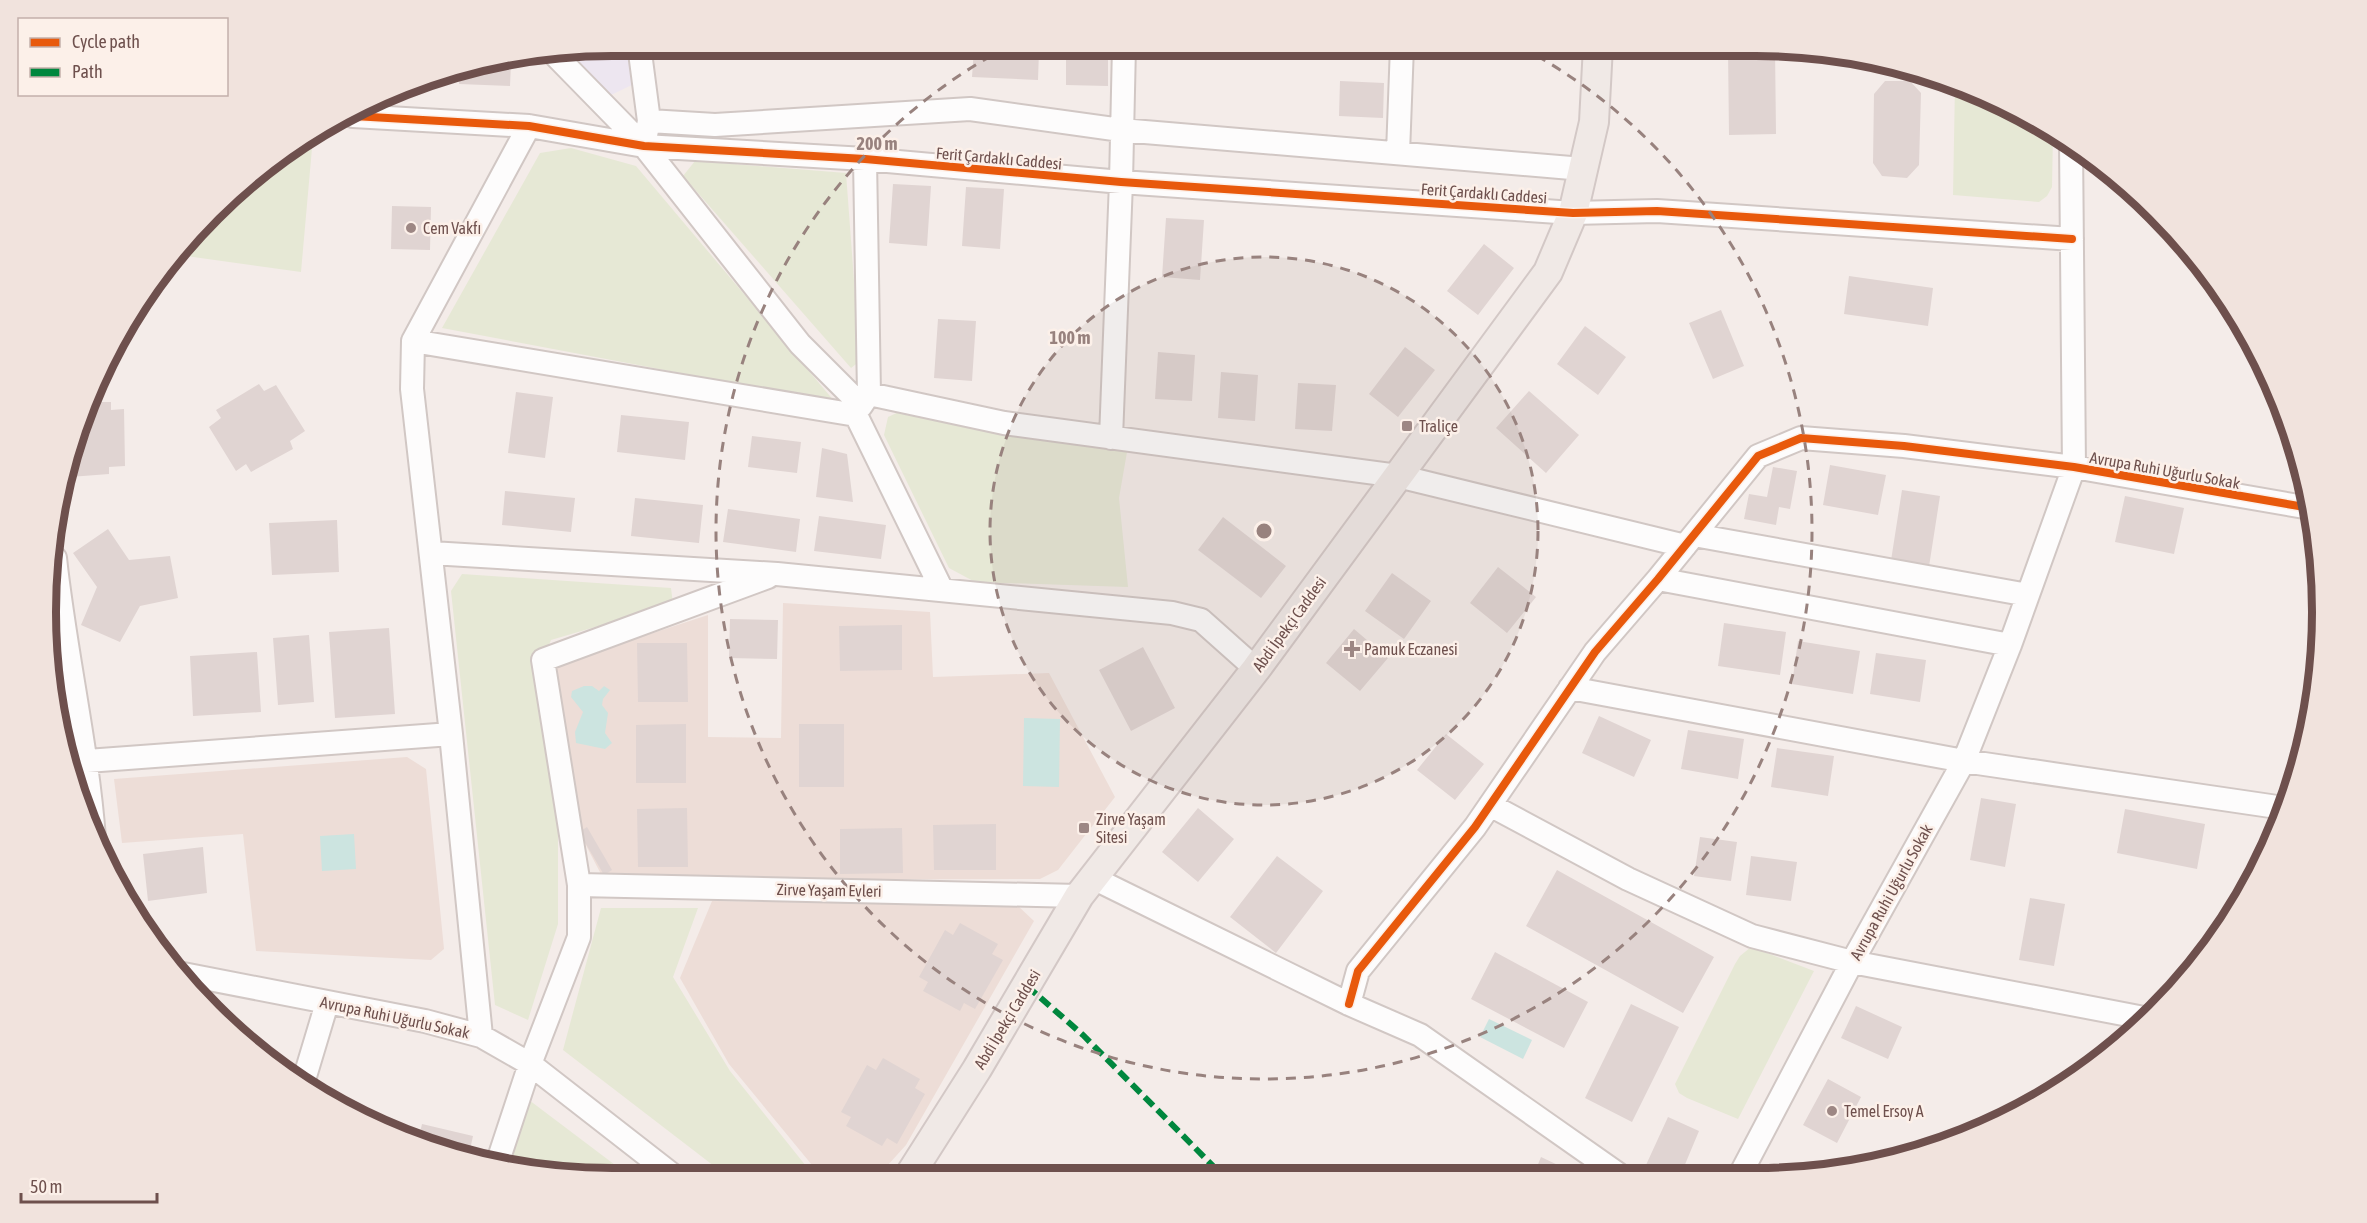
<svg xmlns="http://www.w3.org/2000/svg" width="2367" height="1223" viewBox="0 0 2367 1223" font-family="'Asap Condensed',sans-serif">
	<rect width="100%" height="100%" fill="#f4ece9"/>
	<!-- residential -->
	<path fill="#edddd7" d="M783,603L930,612L933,677L1049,673L1115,797L1058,870L1040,879L696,880L602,876L579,832L546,668L708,615V737L781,738Z
		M407,757L426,769L444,949L431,960L256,951L243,834L122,843L114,779Z
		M712,901L1017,905L1034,921L906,1145L878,1176H821L729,1064L680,978Z"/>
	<!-- education -->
	<path fill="#ede6f0" d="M612,45H631L636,83L611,95L568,52Z"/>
	<!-- green -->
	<path fill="#e6e8d5" d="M1955,84L2006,104L2053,133L2052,187L2047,196L2039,202L1953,195Z
		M313,137L301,272L179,255L266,162Z
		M571,148L636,166L835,402L442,328L540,153Z
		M695,161L846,173L860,361L851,368L683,176Z
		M905,409L997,434L1127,452L1119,498L1128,587L975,582L949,568L884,435L888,417Z
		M462,574L671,588L673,604L551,640L535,677L558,817V924L528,1020L495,1005L451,591Z
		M601,908H698L673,977L730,1071L814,1176H727L563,1050Z
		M1751,947L1814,971L1738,1119L1687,1098L1679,1093L1675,1084L1735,964L1740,956Z
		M529,1100L631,1177H575L509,1166Z"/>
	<!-- water -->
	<path fill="#cce4e0" d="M584,686H592L599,691L604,686L610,690L603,699L602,705L608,713L605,733L612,743L605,749L576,743L575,732L583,712L571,697L572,691Z
		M1024,718L1060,719L1059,787L1023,786Z
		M354,834L356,869L322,871L320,836Z
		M1489,1019L1532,1040L1523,1059L1480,1037Z"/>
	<!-- building -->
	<path fill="#e0d4d2" d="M1066,45L1108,46V86L1066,85Z
		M974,48L1039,51L1038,80L972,77Z
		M1775,48L1776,134L1729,135L1728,49Z
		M511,62L510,86L459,84L460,70Z
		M1340,81L1384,83L1383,118L1339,116Z
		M1885,81H1910L1921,93L1919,165L1907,178L1882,176L1873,163L1874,94Z
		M893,184L931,186L927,246L889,243Z
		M966,187L1004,189L1000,249L962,246Z
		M392,206L431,207L430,250L391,249Z
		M1166,218L1204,220L1200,280L1162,277Z
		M1484,244L1514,268L1478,315L1447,291Z
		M1849,276L1933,288L1928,326L1844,314Z
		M1721,310L1744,366L1713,379L1689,323Z
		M938,319L976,321L972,381L934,378Z
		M1585,326L1626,357L1598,395L1557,364Z
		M1405,347L1435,370L1398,417L1369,394Z
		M1158,352L1195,355L1192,401L1155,399Z
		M1221,372L1258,375L1255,421L1218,418Z
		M1298,383L1336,385L1332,431L1295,429Z
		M259,384L264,391L276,385L305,431L290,441L293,449L251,472L246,464L236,471L209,427L221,418L216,410Z
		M1529,391L1579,435L1546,473L1496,428Z
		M516,392L553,397L545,458L508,453Z
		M93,402H111V410L124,409L125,466L109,467V474L70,477L69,467H64V465Z
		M621,415L689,422L685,460L617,452Z
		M752,436L801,442L797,473L748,467Z
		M822,448L847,454L853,502L816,497Z
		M1830,465L1886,475L1878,515L1823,505Z
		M1773,467L1797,471L1790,509L1779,507L1776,525L1744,519L1749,494L1767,497Z
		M1902,490L1940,496L1928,573L1890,567Z
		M505,491L575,498L571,532L502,525Z
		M2125,496L2184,508L2174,554L2115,542Z
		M635,498L703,505L699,543L631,536Z
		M728,509L800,519L796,552L723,542Z
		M819,516L886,525L881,559L814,551Z
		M1223,517L1286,566L1261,598L1198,550Z
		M337,520L339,572L272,575L269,523Z
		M108,529L129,560L170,556L178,598L140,606L120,642L81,625L97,587L73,553Z
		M1498,567L1536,597L1507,633L1470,603Z
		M1392,573L1431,601L1404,639L1365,611Z
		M730,619L778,620L777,659L729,658Z
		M1724,623L1786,632L1780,675L1718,666Z
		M902,625V670L840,671L839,626Z
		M389,628L395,714L335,718L329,632Z
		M1354,629L1388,658L1360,691L1326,663Z
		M309,635L314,702L278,705L273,638Z
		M1798,641L1860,651L1853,694L1792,684Z
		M637,643H687L688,702H638Z
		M1143,647L1175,708L1131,731L1099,670Z
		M257,652L261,712L193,716L190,656Z
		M1876,653L1926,660L1920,702L1870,694Z
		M1599,716L1651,740L1634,777L1582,753Z
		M686,724V783H636V725Z
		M799,724H844V787H799Z
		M1688,730L1744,739L1738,779L1681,769Z
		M1446,734L1484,764L1455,800L1417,770Z
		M1777,748L1834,756L1828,796L1771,787Z
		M1981,798L2016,804L2005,867L1970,860Z
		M687,808L688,867H638L637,809Z
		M1198,808L1234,839L1198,882L1162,852Z
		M2125,809L2205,824L2197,869L2117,853Z
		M996,824V870H934L933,825Z
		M587,827L612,870L604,875L579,832Z
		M902,828L903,873L840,874V829Z
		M1700,837L1737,842L1731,881L1694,876Z
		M203,847L207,893L148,901L143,854Z
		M1277,856L1323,891L1276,953L1230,917Z
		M1751,856L1797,862L1791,901L1746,895Z
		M1557,870L1714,957L1683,1013L1526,926Z
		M2030,898L2065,904L2054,966L2019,960Z
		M960,923L998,944L992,954L1003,960L975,1009L964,1003L960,1011L923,991L928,982L919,977L945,930L953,935Z
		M1495,952L1588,1002L1564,1048L1471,999Z
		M1631,1004L1679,1027L1632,1122L1585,1098Z
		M1856,1006L1902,1027L1888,1059L1841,1038Z
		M883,1058L920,1079L915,1088L925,1094L897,1144L887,1138L882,1146L846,1126L851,1117L841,1112L867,1065L876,1070Z
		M1828,1079L1861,1097L1837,1143L1803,1125Z
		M342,1107L385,1117L383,1128L361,1119Z
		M1668,1117L1699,1131L1681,1174H1665L1646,1165Z
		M422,1124L473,1136L468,1159L418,1141Z
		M1541,1157L1577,1174H1534Z"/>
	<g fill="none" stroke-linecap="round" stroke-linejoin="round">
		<!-- minor casing -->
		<g stroke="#d1c7c4" stroke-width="26">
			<path id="minor" d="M639,45L649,121L646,135
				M554,54L644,146L800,344L861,405
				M353,116L529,126L644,146L865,159L1121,182L1573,213L1657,211L2072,239
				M649,121L715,125L970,109L1121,130L1583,169
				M1398,153L1402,46
				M413,341L856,415
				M869,394L1004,423L1398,476L1685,546
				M861,406L869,394L865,159
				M856,415L942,590
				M1111,438L1121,182L1124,46
				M1694,535L2028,595
				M431,553L777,574L1172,613L1201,620L1256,669
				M55,558C65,652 87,744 94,838
				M1658,579L2010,645
				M1570,688L1964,761L2284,808
				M451,734L412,389L413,341L529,126
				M87,761L451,734L481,1036
				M1490,805L1628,879L1752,936L1852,962L2144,1018
				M1093,878L1349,1004L1420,1035L1618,1174
				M579,885L1079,896
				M178,973L425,1021L481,1036L530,1064L675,1177
				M1349,1004L1358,971L1475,827L1595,652L1658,579L1758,456L1801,438L1904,446L2074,467L2310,508
				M303,1083L327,1003
				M497,1164L530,1064L579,937V885L543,660L768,577
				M1741,1173L1852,962L1964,761L2010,645L2074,467L2071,144"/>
		</g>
		<!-- major casing -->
		<g stroke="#d3c8c6" stroke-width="32">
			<path id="major" d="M909,1176L977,1069L1079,896L1256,669L1548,272L1573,213L1594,122L1598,46"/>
		</g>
		<!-- minor -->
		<use href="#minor" stroke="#fdfcfc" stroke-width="22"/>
		<!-- major -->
		<use href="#major" stroke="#f0e9e6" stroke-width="28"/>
		<!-- quiet -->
		<path stroke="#00873e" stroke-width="6" stroke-dasharray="12 6" stroke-linecap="butt" d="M1027,986L1083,1035L1222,1175"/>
		<!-- cycleway casing -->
		<g stroke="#fcf0e9" stroke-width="11">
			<path id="cycleway" d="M353,116L529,126L644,146L865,159L1121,182L1573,213L1657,211L2072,239
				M1349,1004L1358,971L1475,827L1595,652L1658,579L1758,456L1801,438L1904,446L2074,467L2310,508"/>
		</g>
		<!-- cycleway -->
		<use href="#cycleway" stroke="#e8590c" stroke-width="8"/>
	</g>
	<!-- distance rings -->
	<circle cx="1264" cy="531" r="274" fill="#98827e" fill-opacity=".12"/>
	<g fill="none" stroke="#98827e" stroke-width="3" stroke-dasharray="10 8">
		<circle cx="1264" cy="531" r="274"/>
		<path d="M1521 47A548 548 0 1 1 1007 47"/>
	</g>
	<!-- markers -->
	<g fill="#9d8784" stroke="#fcf0e9" stroke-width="2">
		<circle cx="411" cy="228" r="6"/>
		<rect x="1401" y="420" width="12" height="12" rx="3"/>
		<path d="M1349 640h6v6h6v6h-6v6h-6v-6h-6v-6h6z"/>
		<rect x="1078" y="822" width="12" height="12" rx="3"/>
		<circle cx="1832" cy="1111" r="6"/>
	</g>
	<g text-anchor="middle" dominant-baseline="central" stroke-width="5" stroke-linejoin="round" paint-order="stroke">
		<!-- street labels -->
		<g font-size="16" fill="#6e504d" stroke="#fcf0e9">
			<text transform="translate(999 158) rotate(5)">Ferit Çardaklı Caddesi</text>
			<text transform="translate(1484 193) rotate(4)">Ferit Çardaklı Caddesi</text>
			<text transform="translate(2165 470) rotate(10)">Avrupa Ruhi Uğurlu Sokak</text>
			<text transform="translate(1289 624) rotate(-54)">Abdi İpekçi Caddesi</text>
			<text transform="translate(829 890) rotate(1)">Zirve Yaşam Evleri</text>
			<text transform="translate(1891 892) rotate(-61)">Avrupa Ruhi Uğurlu Sokak</text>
			<text transform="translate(395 1017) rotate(12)">Avrupa Ruhi Uğurlu Sokak</text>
			<text transform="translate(1007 1019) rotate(-59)">Abdi İpekçi Caddesi</text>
		</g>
		<!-- poi labels -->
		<g font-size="16" fill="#6e504d" stroke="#fcf0e9" text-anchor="start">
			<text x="423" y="228">Cem Vakfı</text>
			<text x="1419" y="426">Traliçe</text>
			<text x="1364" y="649">Pamuk Eczanesi</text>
			<text x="1096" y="819">Zirve Yaşam<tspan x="1096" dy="18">Sitesi</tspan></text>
			<text x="1844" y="1111">Temel Ersoy A</text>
		</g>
	</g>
	<!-- crop -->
	<path d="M0 0H2367V1223H0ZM612 56H1756A556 556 0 0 1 2312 612V612A556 556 0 0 1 1756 1168H612A556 556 0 0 1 56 612V612A556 556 0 0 1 612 56Z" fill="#f1e3dd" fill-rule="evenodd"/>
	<path fill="none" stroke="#6e504d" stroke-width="8" d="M612 56H1756A556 556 0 0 1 2312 612V612A556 556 0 0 1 1756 1168H612A556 556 0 0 1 56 612V612A556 556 0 0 1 612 56Z"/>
	<circle cx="1264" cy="531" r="9" fill="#98827e" stroke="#fcf0e9" stroke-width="3"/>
	<g font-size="18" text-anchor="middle" font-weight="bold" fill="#98827e" stroke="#fcf0e9" stroke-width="5" stroke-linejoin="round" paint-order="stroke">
		<text x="877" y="150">200 m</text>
		<text x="1070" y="344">100 m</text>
	</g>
	<!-- legend -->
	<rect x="18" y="18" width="210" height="78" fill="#fcf0e9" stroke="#c3b0ab" stroke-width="1.5"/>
	<rect x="30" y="38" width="30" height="9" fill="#e8590c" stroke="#c3b0ab" stroke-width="1.5"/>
	<text x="72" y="48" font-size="18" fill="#6e504d">Cycle path</text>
	<rect x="30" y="68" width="30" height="9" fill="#00873e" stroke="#c3b0ab" stroke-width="1.5"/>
	<text x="72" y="78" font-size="18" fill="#6e504d">Path</text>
	<!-- scale -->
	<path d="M21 1193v9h136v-9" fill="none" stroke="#6e504d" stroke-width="3"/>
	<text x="30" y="1193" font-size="18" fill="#6e504d" stroke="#fcf0e9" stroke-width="4.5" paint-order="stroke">50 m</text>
</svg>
